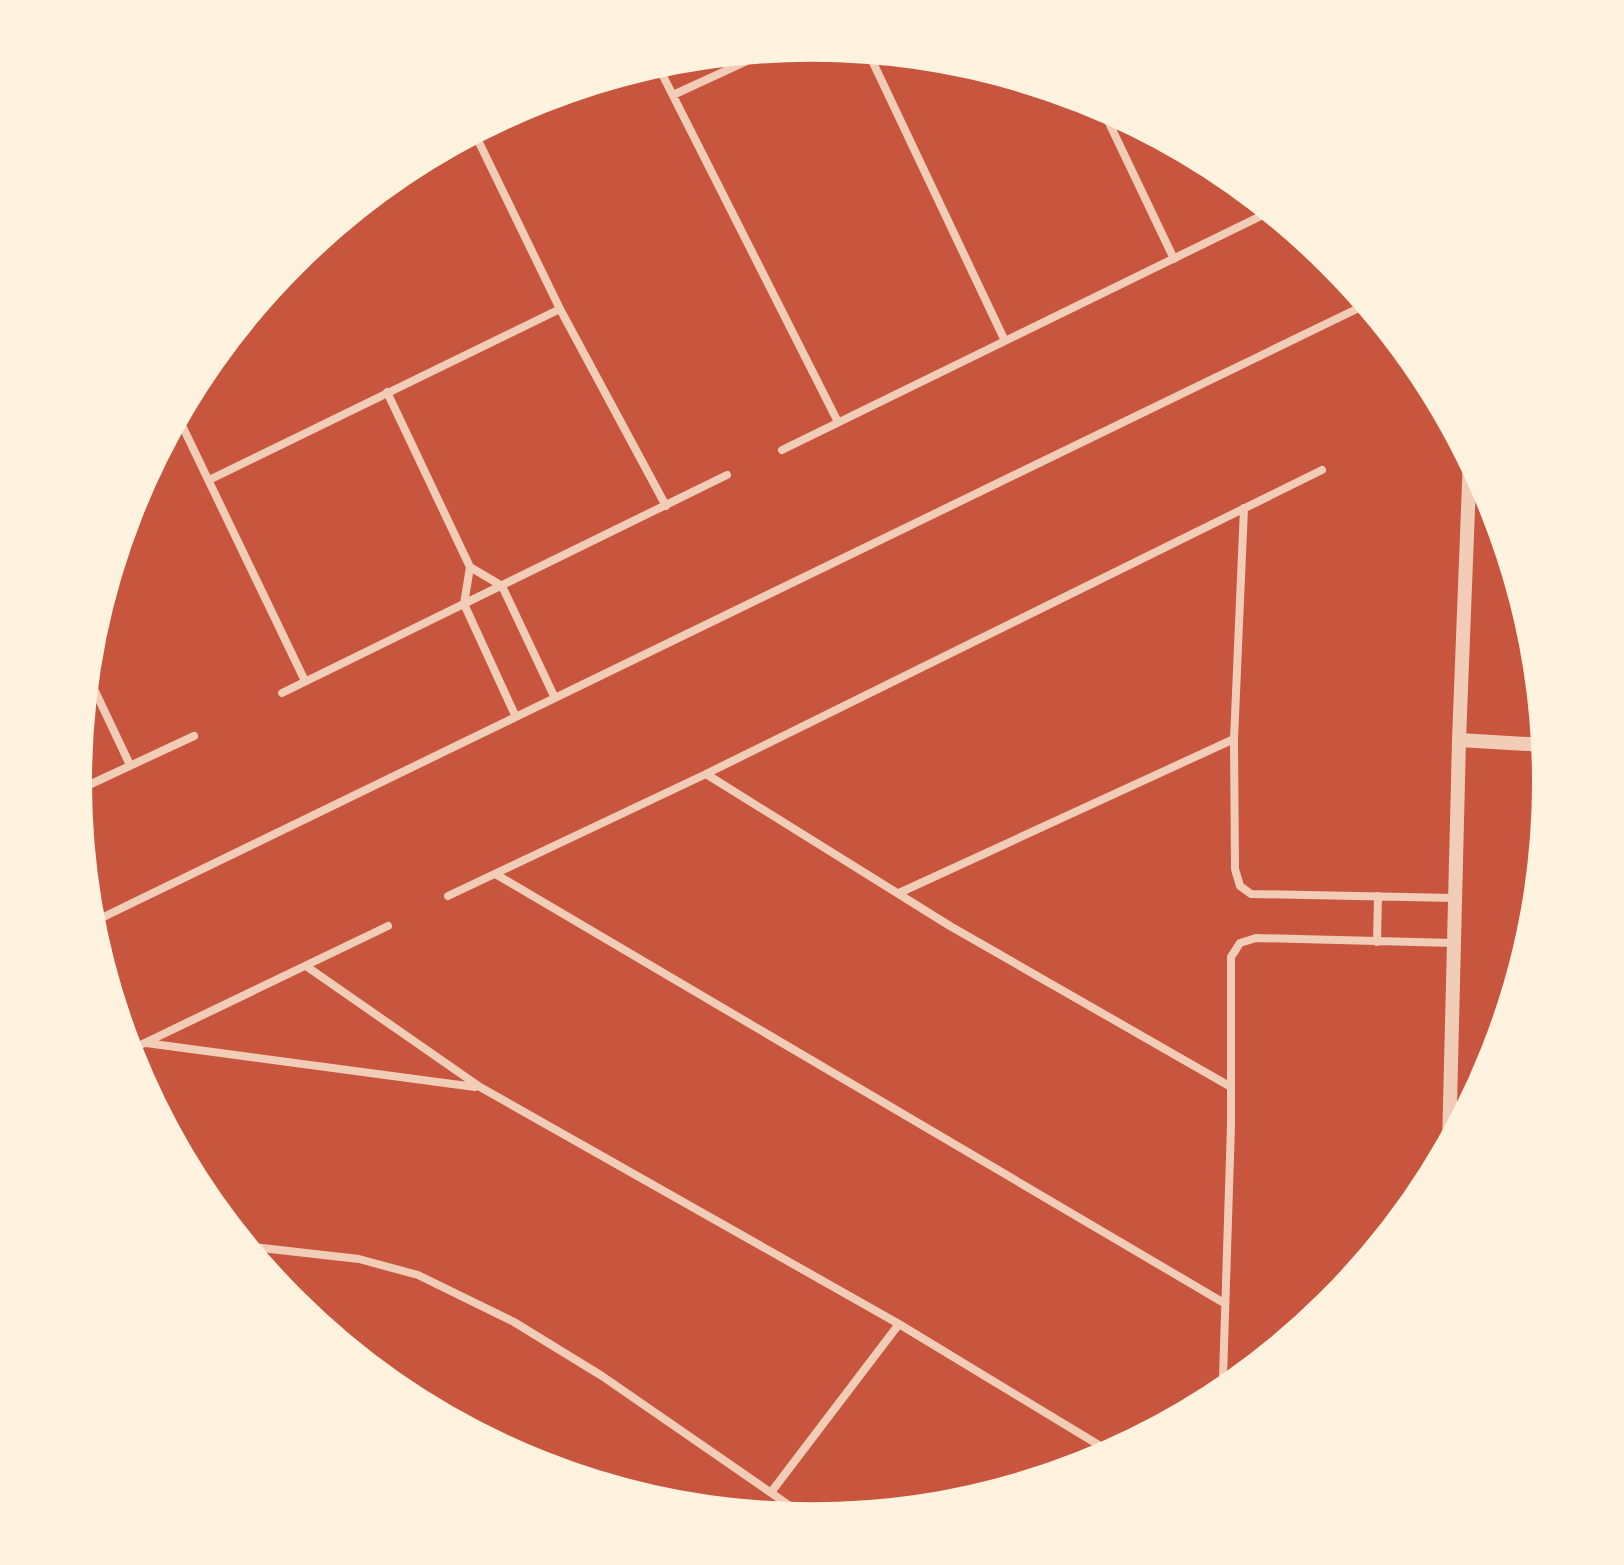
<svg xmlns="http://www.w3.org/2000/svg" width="1624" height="1565" viewBox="0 0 1624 1565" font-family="Raleway,sans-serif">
	<rect width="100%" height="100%" fill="#c8553d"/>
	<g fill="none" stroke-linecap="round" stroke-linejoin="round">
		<!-- minor -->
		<path stroke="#f1ccb7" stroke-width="8" d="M868,52L1005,341
			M657,64L838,422
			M673,95L771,50
			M1101,106L1174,259
			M474,132L560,309L666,506
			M388,182L476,137
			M387,392L470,567L464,604L515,715
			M177,415L305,681
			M782,450L1271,211
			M209,480L560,309
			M1244,508L1234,739L1235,869L1240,886L1251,894L1455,898
			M470,567L502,586L554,696
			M86,672L130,765
			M282,693L727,475
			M706,774L950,926L1231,1087
			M76,791L194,736
			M497,875L1224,1303
			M899,893L1234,739
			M448,896L706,774L1322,470
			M89,924L1367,304
			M1377,942L1378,896
			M306,966L480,1087L899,1324L1112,1453
			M146,1043L475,1087
			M128,1051L388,926
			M244,1246L359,1259L418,1275L514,1322L602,1376L809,1519
			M1223,1378L1231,1125V957L1240,943L1256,938L1454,943
			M401,1394C451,1412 499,1435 541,1466
			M772,1491L899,1324"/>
		<!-- tertiary -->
		<path stroke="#f1ccb7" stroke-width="14" d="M1459,740L1545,745
			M1449,1145L1459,740L1470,458"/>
	</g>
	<!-- crop -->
	<path d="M0 0H1624V1565H0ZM90 782a722 722 0 1 1 1444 0a722 722 0 1 1-1444 0Z" fill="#fff3e0" fill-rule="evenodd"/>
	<path fill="none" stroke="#fff3e0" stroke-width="4" d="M90 782a722 722 0 1 1 1444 0a722 722 0 1 1-1444 0Z"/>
</svg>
